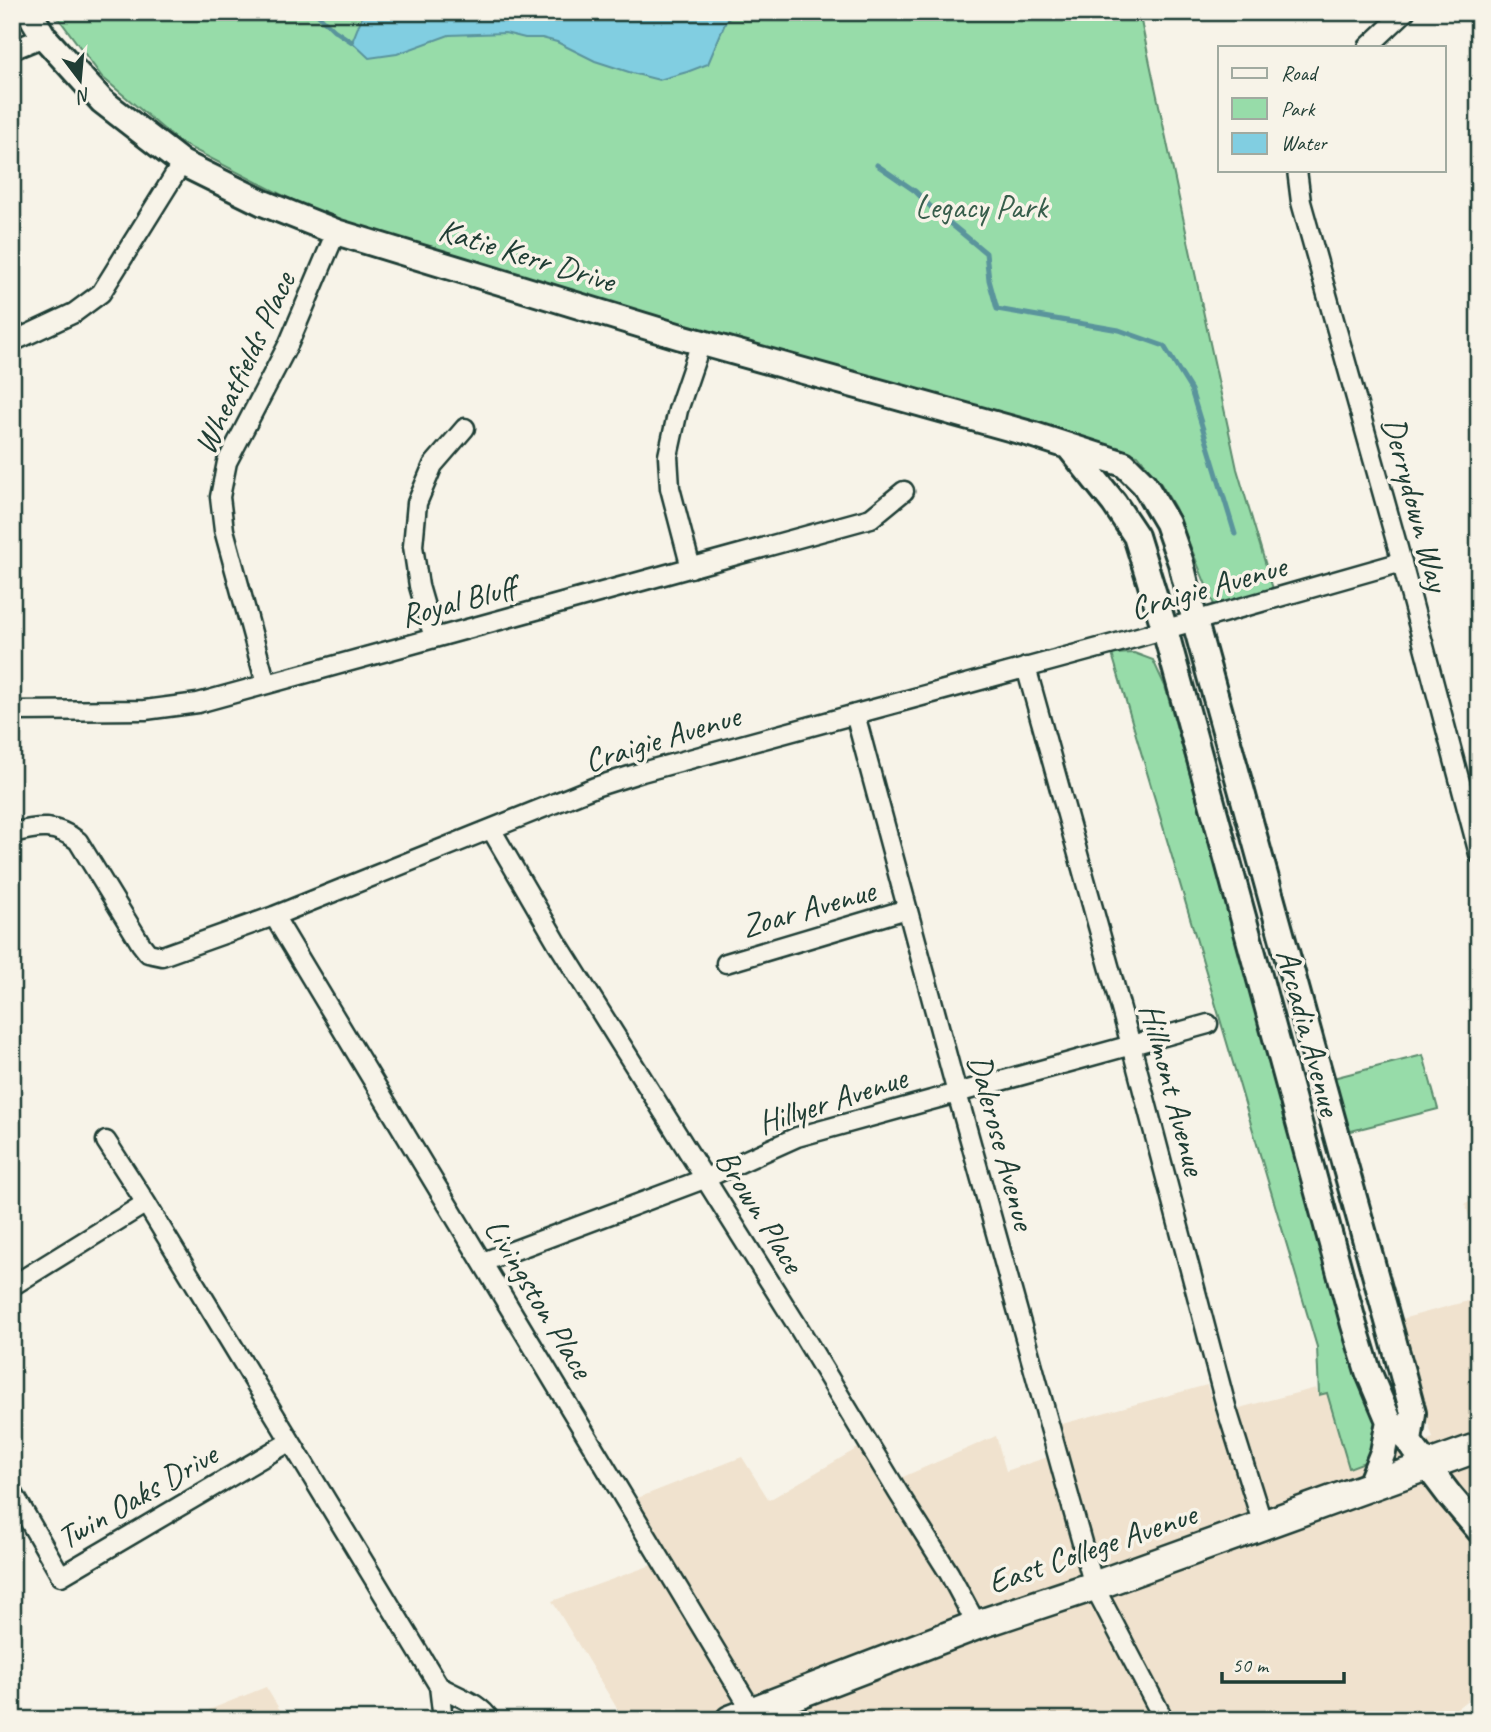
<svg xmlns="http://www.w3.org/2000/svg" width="1491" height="1732" viewBox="0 0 1491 1732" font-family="Caveat,sans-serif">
	<rect width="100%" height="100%" fill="#f7f3e8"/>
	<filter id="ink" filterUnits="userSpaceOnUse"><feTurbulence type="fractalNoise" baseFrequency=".0143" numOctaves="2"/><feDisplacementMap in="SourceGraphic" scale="14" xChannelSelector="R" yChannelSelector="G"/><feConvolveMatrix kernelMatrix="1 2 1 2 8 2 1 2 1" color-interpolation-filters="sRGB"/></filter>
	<g filter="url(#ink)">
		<!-- built -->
		<path fill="#f0e2ce" d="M1479,1200V1249L1465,1203Z
			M1479,1298V1691L1442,1720H624L552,1601L660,1562L625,1503L742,1457L769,1500L858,1448L884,1489L905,1476L996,1436L1006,1471L1063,1452L1058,1425L1207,1385L1217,1417L1243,1407L1316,1388L1319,1395L1327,1393L1350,1468L1433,1438L1394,1321Z
			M266,1687L286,1720H184Z"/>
		<!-- green -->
		<path fill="#97dca9" stroke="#5b8c6e" stroke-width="2" d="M54,12H1139L1237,469L1273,589L1214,605L1175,508L1161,484L1138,455L371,237L280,194L179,142L102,77Z
			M1134,653L1153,660L1165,686L1347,1336L1379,1430L1370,1460L1349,1468L1327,1393L1319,1395L1317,1347L1112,654Z
			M1423,1055L1438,1109L1347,1132L1333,1078Z"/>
		<!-- water -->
		<path fill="#81cee1" stroke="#5a949c" stroke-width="2" d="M364,12H736L726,21L708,64L687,72L659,80L632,73L595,61L557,42L542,38H525L505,33L449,35L397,54L369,58L352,42Z"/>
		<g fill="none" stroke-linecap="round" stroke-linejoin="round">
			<!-- stream -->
			<path stroke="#5a949c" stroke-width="5" d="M315,12L334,30L352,42
				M877,165L915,191L934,210L986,253L989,280L997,309L1119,330L1164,346L1191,390L1235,534"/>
			<!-- street casing -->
			<g stroke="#1f3d34" stroke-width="23">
				<path id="street" d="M1368,47L1405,12
					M12,50L44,37
					M1297,170L1301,202L1398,548L1479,854
					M12,342L74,313L101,293L182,163
					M691,568L670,488L668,456L678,410L701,343
					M434,638L419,586L413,546L417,503L433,465L465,428
					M1026,667L1131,1045L1227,1410L1263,1525
					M266,684L224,530L220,497L227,462L289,343L336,232
					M12,711L145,710L198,703L871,518L904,491
					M855,714L957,1093L1094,1586L1164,1720
					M491,829L558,944L800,1330L899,1494L949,1573L977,1625
					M12,833C39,826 56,824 78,841L141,944L148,953L162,956L274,916L595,787L642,772L1117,643L1402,562
					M274,916L752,1711
					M726,963L907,909
					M106,1141L146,1203L439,1686L443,1720
					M483,1262L704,1179L797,1137L1208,1024
					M12,1286L146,1203
					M12,1491L61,1576L289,1442
					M439,1686C457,1697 479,1702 490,1720"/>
			</g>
			<!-- secondary casing -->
			<g stroke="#1f3d34" stroke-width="30">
				<path id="secondary" d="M29,12L44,37L102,101L182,163L263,203L336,232L681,337L1034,435L1124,464L1144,484L1167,523L1181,563L1195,622L1404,1379L1413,1413L1409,1442
					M1069,447L1114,503L1136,536L1165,630L1354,1325L1368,1371L1389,1421L1409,1442L1450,1496L1479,1530
					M1369,1487L1383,1452L1389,1421"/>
			</g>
			<!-- primary casing -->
			<g stroke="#1f3d34" stroke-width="33">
				<path id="primary" d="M730,1720L977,1625L1094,1586L1479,1447"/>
			</g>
			<!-- street -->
			<use href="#street" stroke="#f7f3e8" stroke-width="18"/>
			<!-- secondary -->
			<use href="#secondary" stroke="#f7f3e8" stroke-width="24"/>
			<!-- primary -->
			<use href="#primary" stroke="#f7f3e8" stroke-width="28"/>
		</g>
	</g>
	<g text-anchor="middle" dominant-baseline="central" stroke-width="7" stroke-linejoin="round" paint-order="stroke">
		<!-- park labels -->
		<g font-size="33" fill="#375d4b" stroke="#f7f3e8">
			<text x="981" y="207">Legacy Park</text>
		</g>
		<!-- street labels -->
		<g font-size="33" fill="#1f3d34" stroke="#f7f3e8">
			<text transform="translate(527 255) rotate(17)">Katie Kerr Drive</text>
			<text transform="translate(244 363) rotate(-65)">Wheatfields Place</text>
			<text transform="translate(1416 504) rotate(75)">Derrydown Way</text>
			<text transform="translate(1208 587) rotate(-16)">Craigie Avenue</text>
			<text transform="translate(458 601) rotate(-15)">Royal Bluff</text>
			<text transform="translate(662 738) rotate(-17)">Craigie Avenue</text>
			<text transform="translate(808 908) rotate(-16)">Zoar Avenue</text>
			<text transform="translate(1309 1032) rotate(75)">Arcadia Avenue</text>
			<text transform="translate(1173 1089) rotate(75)">Hillmont Avenue</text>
			<text transform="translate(832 1100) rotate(-18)">Hillyer Avenue</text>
			<text transform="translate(1002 1142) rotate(75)">Dalerose Avenue</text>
			<text transform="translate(760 1211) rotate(58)">Brown Place</text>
			<text transform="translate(539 1298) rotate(59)">Livingston Place</text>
			<text transform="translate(137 1496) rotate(-30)">Twin Oaks Drive</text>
			<text transform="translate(1092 1548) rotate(-19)">East College Avenue</text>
		</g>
	</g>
	<!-- margin -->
	<rect width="1491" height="1732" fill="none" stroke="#f7f3e8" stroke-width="42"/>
	<rect x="21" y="21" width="1449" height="1690" fill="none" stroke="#1f3d34" stroke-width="2.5" filter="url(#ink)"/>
	<!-- legend -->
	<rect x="1218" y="46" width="228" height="126" fill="#f7f3e8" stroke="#a1aaa0" stroke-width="2"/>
	<rect x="1232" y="68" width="35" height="10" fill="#f7f3e8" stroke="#a1aaa0" stroke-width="2"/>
	<text x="1281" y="80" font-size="21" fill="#1f3d34">Road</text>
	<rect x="1232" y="98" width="35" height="21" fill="#97dca9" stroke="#a1aaa0" stroke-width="2"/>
	<text x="1281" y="116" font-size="21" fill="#1f3d34">Park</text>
	<rect x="1232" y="133" width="35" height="21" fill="#81cee1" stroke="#a1aaa0" stroke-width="2"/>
	<text x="1281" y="150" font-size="21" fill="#1f3d34">Water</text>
	<!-- north arrow -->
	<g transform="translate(80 80) rotate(164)" stroke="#f7f3e8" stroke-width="5" paint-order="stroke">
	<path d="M0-5L12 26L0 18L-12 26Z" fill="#1f3d34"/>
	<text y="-10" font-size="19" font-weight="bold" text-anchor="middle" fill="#1f3d34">N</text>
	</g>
	<!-- scale -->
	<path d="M1222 1672v10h122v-10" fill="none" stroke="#1f3d34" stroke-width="3.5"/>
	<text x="1232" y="1672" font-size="21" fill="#1f3d34" stroke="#f7f3e8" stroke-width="5" paint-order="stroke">50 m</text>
</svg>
